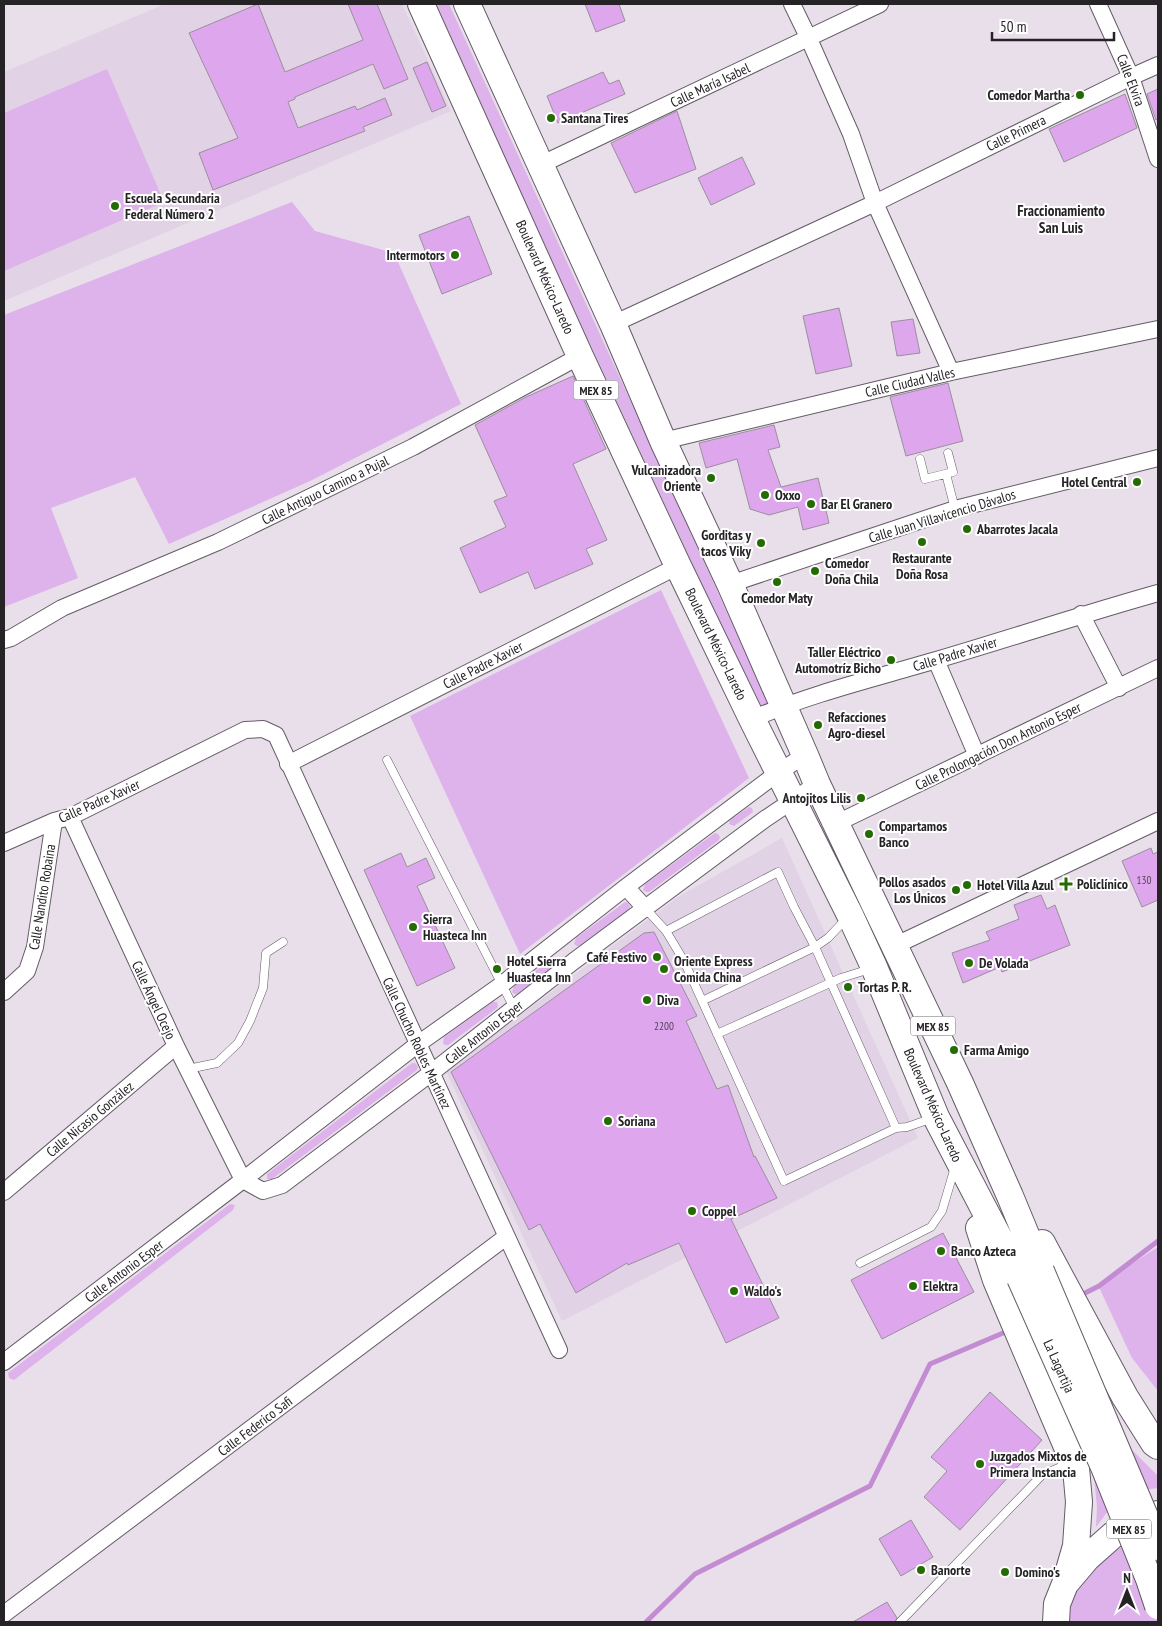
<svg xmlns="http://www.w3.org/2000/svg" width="1162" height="1626" viewBox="0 0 1162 1626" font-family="'PT Sans Narrow',sans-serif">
	<rect width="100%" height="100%" fill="#e8dfeb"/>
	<!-- built -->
	<path fill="#e1d2e5" d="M165,4H402L451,111L4,301V72Z
		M782,838L918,1138L562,1321L446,1071L678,897Z"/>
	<!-- green -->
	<path fill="#deb2ea" d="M432,4H449L769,704L760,709Z
		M107,69L164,202L4,271V113Z
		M292,202L315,231L394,253L461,404L310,481L169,544L135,477L51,508L78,578L4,607V315Z
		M661,590L749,778L520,954L410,716Z
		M749,807L752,808L753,812L734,826L729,824L730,820Z
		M715,833L718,834L720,837L719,840L649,892H646L643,890L645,884Z
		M625,902L628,903L630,907L629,909L579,946H577L574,944L576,938Z
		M549,961H552L554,965L553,967L517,994H514L512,992L514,986Z
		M493,1002H497L498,1006L497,1008L448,1045H445L443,1043L444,1037Z
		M412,1063H415L418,1066L417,1070L272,1179H267V1174Z
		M230,1204L235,1205L233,1210L14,1380L9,1378L8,1373Z
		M1158,1247V1391L1132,1358L1098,1285Z
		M1126,1444L1158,1476V1488L1142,1490L1111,1507L1096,1527L1097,1507L1094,1475Z
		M1158,1532V1622H1064L1075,1590L1102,1559L1127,1544Z"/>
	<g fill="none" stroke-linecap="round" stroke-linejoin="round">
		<!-- stream -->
		<path stroke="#c38cd2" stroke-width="5" d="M1083,1294L1099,1286L1158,1241
			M646,1622L695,1574L870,1486L930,1364L1003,1333"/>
	</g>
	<!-- building -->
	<path fill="#dea6ed" stroke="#99909b" d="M258,4L285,72L363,40L348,4H377L408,79L384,89L373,64L295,97V99L288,102L298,128L355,106L357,110L385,98L392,115L363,127L365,131L213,190L199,153L238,138L189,33Z
		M585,4H619L625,21L596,32Z
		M427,62L446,106L432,112L413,68Z
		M603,72L609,84L619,80L625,94L558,123L547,96Z
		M1158,89V119L1156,120L1147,94Z
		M1125,94L1137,128L1064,162L1049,129Z
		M677,111L696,169L635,193L611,143Z
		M742,157L755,184L711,205L698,178Z
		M469,216L492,274L442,294L419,235Z
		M839,308L852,366L816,374L803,316Z
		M913,319L920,353L897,356L891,322Z
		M573,376L606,449L573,464L607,540L586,549L593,564L535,589L528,572L480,593L460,548L506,527L494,501L507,496L475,425L526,397Z
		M948,383L963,441L906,456L890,397Z
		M774,425L780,447L768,450L781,487L818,478L829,523L803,530L798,507L769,515L750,509L737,459L706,468L699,443Z
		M1151,848L1153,854L1158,852V900L1142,907L1122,861Z
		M401,853L407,867L426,858L435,878L417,886L455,968L417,986L364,870Z
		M1041,895L1047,909L1055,905L1070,945L1002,972L1000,967L963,983L952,953L990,940L986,932L1019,919L1014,905Z
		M654,932L697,1016L686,1021L717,1089L728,1085L754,1157L755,1156L777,1198L731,1219L779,1318L726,1343L679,1243L628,1265L627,1263L576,1293L540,1224L529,1230L451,1072L644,933Z
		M943,1233L974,1292L882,1339L851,1280Z
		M990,1392L1042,1440L960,1530L924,1497L947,1471L931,1457Z
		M911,1520L933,1557L901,1576L879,1539Z
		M887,1602L897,1618L895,1622H853Z"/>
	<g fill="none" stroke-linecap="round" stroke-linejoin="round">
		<!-- service casing -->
		<g stroke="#645b66" stroke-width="9">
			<path id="service" d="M920,459L925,479L953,472L948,453
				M946,474L955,509
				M387,760L514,1008
				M646,909L666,931L684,961L784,1181L896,1128L815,947L794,907L778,872L666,931
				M702,1001L815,947L828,938L847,918
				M717,1034L841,978L870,969
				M188,1069L217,1063L238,1043L250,1021L263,988L266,953L283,942
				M896,1128L907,1127L933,1118
				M860,1263L931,1227L942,1211L955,1167
				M900,1622L1042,1475L1061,1467L1064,1457"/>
		</g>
		<!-- minor casing -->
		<g stroke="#645b66" stroke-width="18">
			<path id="minor" d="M792,4L809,39L851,134L875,203L951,372
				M1098,4L1131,77L1158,159
				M540,165L880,4
				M613,324L875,203L1131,77L1158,65
				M663,441L951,372L1158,329
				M730,584L955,509L1158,458
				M1081,614L1119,688
				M4,640L11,638L62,608L218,542L413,447L580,356
				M936,660L977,756
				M752,719C810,694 872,679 933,661C1008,639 1083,614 1158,593
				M288,764L678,566
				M70,817L176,1046L243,1180
				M837,823L1158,668
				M4,843L54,821L70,817L245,730L263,729L276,735L559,1350
				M626,887L646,909
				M894,946L1158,821
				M4,992L27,971L35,947L54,821
				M243,1180L263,1191L282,1185L431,1073L574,961L765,819L817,784
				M4,1192L176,1046
				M4,1362L243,1180L418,1044L501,985L626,887L779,772L805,755
				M4,1614L506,1237"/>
		</g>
		<!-- primary casing -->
		<g stroke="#645b66" stroke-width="28">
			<path id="primary" d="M421,4L580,356L678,566L752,719L850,915L874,967L936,1117L1020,1278
				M467,4L613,324L663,441L730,584L805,755L817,784L960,1083L1010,1196L1041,1271
				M979,1228L996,1280L1076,1468L1079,1502L1076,1546L1065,1584
				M1042,1243L1125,1397L1154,1443L1158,1446
				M1056,1622L1057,1604L1065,1584L1087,1558L1113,1535L1158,1514"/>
		</g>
		<!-- service -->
		<use href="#service" stroke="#fff" stroke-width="8"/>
		<!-- minor -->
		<use href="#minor" stroke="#fff" stroke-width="16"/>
		<!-- primary -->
		<use href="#primary" stroke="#fff" stroke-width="26"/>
		<!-- primary-bridge casing -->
		<g stroke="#645b66" stroke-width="28" stroke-linecap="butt">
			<path id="primary-bridge" d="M1041,1271L1158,1547
				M1020,1278L1104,1467L1149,1579L1158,1606"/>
		</g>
		<!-- primary-bridge -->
		<use href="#primary-bridge" stroke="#fff" stroke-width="26"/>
	</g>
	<!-- markers -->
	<g fill="#256b04" stroke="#fff" stroke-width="2">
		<circle cx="1080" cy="95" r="5"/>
		<circle cx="551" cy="118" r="5"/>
		<circle cx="115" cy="206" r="5"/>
		<circle cx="455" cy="255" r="5"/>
		<circle cx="711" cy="478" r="5"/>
		<circle cx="1137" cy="482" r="5"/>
		<circle cx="765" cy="495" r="5"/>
		<circle cx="811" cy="504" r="5"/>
		<circle cx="967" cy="529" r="5"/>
		<circle cx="922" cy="542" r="5"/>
		<circle cx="761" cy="543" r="5"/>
		<circle cx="815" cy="571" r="5"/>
		<circle cx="777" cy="582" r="5"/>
		<circle cx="891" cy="660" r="5"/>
		<circle cx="818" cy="725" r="5"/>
		<circle cx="861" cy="798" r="5"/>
		<circle cx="869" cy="834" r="5"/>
		<path d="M1063.5 876.5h5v5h5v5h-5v5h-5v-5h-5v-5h5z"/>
		<circle cx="967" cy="885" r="5"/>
		<circle cx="956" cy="890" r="5"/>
		<circle cx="413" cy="927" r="5"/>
		<circle cx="657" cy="957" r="5"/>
		<circle cx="969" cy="963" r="5"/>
		<circle cx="497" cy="969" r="5"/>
		<circle cx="664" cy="969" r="5"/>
		<circle cx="848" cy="987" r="5"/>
		<circle cx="647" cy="1000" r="5"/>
		<circle cx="954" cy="1050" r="5"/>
		<circle cx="608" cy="1121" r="5"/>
		<circle cx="692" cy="1211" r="5"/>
		<circle cx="941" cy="1251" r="5"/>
		<circle cx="913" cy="1286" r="5"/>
		<circle cx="734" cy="1291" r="5"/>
		<circle cx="980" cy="1464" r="5"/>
		<circle cx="921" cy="1570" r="5"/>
		<circle cx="1005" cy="1572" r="5"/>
	</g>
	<g text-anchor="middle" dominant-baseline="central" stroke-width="4" stroke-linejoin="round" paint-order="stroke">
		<!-- number labels -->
		<g font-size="11" fill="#544458">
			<text x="1144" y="880">130</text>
			<text x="664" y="1026">2200</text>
		</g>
		<!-- shield labels -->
		<g fill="#fff" stroke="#676568" stroke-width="1">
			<rect x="573.5" y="380.5" width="45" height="19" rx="4"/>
			<rect x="910.5" y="1016.5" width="45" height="19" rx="4"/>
			<rect x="1106.5" y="1519.5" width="45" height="19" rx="4"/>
		</g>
		<g font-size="12" font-weight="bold" fill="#262327">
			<text x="596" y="390">MEX 85</text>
			<text x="933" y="1026">MEX 85</text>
			<text x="1129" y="1529">MEX 85</text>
		</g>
		<!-- street labels -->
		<g font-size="14" fill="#262327" stroke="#fff">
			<text transform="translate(1131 80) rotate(69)">Calle Elvira</text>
			<text transform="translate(710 85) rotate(-25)">Calle María Isabel</text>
			<text transform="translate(1016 133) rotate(-26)">Calle Primera</text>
			<text transform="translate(545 277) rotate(66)">Boulevard México-Laredo</text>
			<text transform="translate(910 382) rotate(-13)">Calle Ciudad Valles</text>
			<text transform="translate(325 490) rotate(-26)">Calle Antiguo Camino a Pujal</text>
			<text transform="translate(942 516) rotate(-17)">Calle Juan Villavicencio Dávalos</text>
			<text transform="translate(716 644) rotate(64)">Boulevard México-Laredo</text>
			<text transform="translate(955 654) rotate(-17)">Calle Padre Xavier</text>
			<text transform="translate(483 665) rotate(-27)">Calle Padre Xavier</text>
			<text transform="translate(998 746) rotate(-26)">Calle Prolongación Don Antonio Esper</text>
			<text transform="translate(99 801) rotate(-24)">Calle Padre Xavier</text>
			<text transform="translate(42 897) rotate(-81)">Calle Nandito Robaina</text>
			<text transform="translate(154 1000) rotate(65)">Calle Ángel Ocejo</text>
			<text transform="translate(484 1032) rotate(-38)">Calle Antonio Esper</text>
			<text transform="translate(417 1043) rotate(65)">Calle Chucho Robles Martínez</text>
			<text transform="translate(933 1105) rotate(66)">Boulevard México-Laredo</text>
			<text transform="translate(90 1119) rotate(-40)">Calle Nicasio González</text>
			<text transform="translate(124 1271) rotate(-37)">Calle Antonio Esper</text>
			<text transform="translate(1059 1366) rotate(66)">La Lagartija</text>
			<text transform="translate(255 1426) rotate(-37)">Calle Federico Safi</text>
		</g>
		<!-- poi labels -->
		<g font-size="14" font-weight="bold" fill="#262327" stroke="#fff" text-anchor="start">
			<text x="1070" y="95" text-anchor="end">Comedor Martha</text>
			<text x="561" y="118">Santana Tires</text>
			<text x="125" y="198">Escuela Secundaria<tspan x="125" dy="16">Federal Número 2</tspan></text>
			<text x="445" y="255" text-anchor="end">Intermotors</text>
			<text x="701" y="470" text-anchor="end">Vulcanizadora<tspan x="701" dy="16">Oriente</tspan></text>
			<text x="1127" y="482" text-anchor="end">Hotel Central</text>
			<text x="775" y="495">Oxxo</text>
			<text x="821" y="504">Bar El Granero</text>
			<text x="977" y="529">Abarrotes Jacala</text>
			<text x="751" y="535" text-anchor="end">Gorditas y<tspan x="751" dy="16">tacos Viky</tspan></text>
			<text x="922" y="558" text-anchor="middle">Restaurante<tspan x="922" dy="16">Doña Rosa</tspan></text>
			<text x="825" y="563">Comedor<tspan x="825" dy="16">Doña Chila</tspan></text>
			<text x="777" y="598" text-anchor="middle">Comedor Maty</text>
			<text x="881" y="652" text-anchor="end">Taller Eléctrico<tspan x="881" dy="16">Automotríz Bicho</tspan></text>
			<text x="828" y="717">Refacciones<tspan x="828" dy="16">Agro-diesel</tspan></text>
			<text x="851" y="798" text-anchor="end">Antojitos Lilis</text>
			<text x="879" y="826">Compartamos<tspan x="879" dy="16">Banco</tspan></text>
			<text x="946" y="882" text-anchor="end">Pollos asados<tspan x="946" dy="16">Los Únicos</tspan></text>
			<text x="1077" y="884">Policlínico</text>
			<text x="977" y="885">Hotel Villa Azul</text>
			<text x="423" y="919">Sierra<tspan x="423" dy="16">Huasteca Inn</tspan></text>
			<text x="647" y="957" text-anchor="end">Café Festivo</text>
			<text x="507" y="961">Hotel Sierra<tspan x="507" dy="16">Huasteca Inn</tspan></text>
			<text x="674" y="961">Oriente Express<tspan x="674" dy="16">Comida China</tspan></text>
			<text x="979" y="963">De Volada</text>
			<text x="858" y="987">Tortas P. R.</text>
			<text x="657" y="1000">Diva</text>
			<text x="964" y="1050">Farma Amigo</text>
			<text x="618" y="1121">Soriana</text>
			<text x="702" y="1211">Coppel</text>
			<text x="951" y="1251">Banco Azteca</text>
			<text x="923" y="1286">Elektra</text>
			<text x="744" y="1291">Waldo's</text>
			<text x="990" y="1456">Juzgados Mixtos de<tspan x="990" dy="16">Primera Instancia</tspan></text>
			<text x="931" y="1570">Banorte</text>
			<text x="1015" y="1572">Domino's</text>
		</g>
		<!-- neighbourhood labels -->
		<g font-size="15" font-weight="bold" fill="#262327" stroke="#fff">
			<text x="1061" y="210">Fraccionamiento<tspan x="1061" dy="17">San Luis</tspan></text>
		</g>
	</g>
	<!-- border -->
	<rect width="1162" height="1626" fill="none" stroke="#262327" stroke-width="10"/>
	<!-- north arrow -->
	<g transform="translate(1127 1591)" stroke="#ffffff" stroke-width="4" paint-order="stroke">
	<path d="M0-4L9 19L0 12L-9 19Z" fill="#262327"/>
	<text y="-8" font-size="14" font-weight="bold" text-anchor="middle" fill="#262327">N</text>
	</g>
	<!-- scale -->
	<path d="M992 32v8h122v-8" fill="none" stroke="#262327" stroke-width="2.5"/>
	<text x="1000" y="32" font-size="15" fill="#262327" stroke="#ffffff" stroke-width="4" paint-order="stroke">50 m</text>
</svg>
